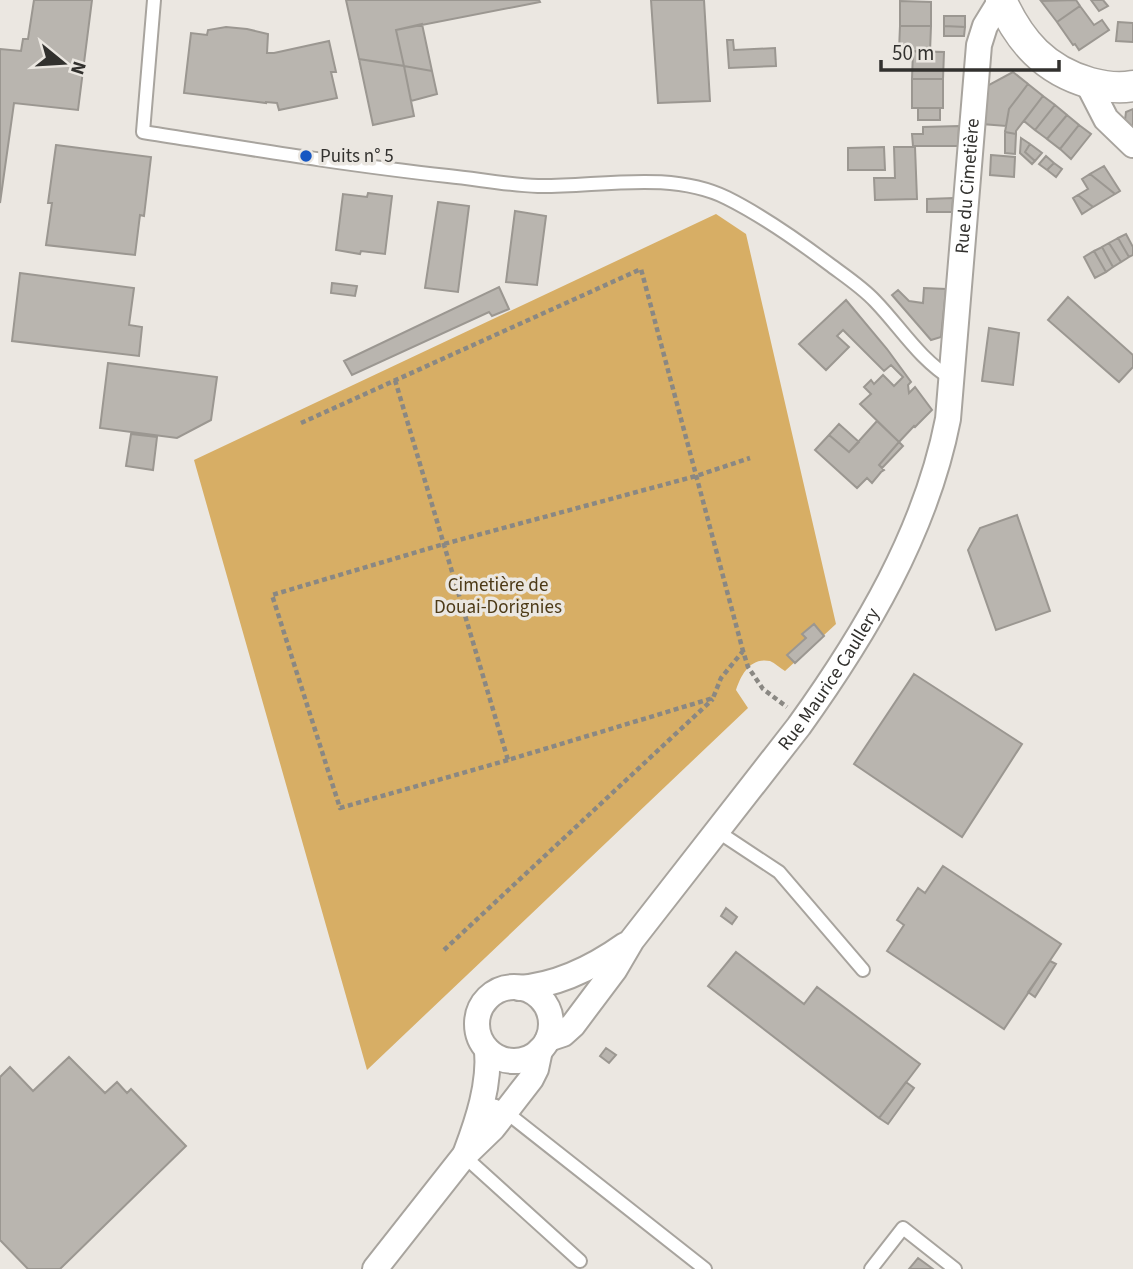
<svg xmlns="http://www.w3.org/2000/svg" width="1133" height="1269" viewBox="0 0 1133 1269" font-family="'Source Sans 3',sans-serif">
	<rect width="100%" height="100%" fill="#ebe7e1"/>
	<!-- green -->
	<path fill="#d7ae65" d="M716,214L746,234L836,624L785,671C780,668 775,663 770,661C750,657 741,675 736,690L748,708L367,1070L194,460Z"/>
	<!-- building -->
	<path fill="#b9b5af" stroke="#9b9791" stroke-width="2" d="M34,0H92L78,110L14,103L0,203V49L21,51L23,39H28Z
		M346,0H539L540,2L396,30L404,66L359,59Z
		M651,0H704L710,101L658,103Z
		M1076,0L1080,6L1057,22L1041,1Z
		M1091,0H1103L1108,6L1099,11Z
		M900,1L931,2V26H900Z
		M1080,6L1094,25L1102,20L1109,30L1079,50L1075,44L1073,45L1057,22Z
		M944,16H965V27L944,26Z
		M1118,22L1133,23V42L1116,41Z
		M422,24L432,71L404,66L396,30Z
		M900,26H931L930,52L899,51Z
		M944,26L965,27L964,36H944Z
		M226,27L247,29L268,34L267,53H274L329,41L336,72H331L337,98L279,110L277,103L266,102V103L184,93L191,33L207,35L208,30Z
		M727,40H733L734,50L775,48L776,66L729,68Z
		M913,51L944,52L943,79H912Z
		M359,59L404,66L414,116L373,125Z
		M404,66L432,71L437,94L411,101Z
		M1013,72L1028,84L1009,109L1006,126L982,124L985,87Z
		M912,79H943V108H912Z
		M1028,84L1043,96L1016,131V134L1005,132L1009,109Z
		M1043,96L1055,105L1035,130L1024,121Z
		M1055,105L1067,115L1047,139L1035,130Z
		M918,108H940V120H918Z
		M1133,109V129L1125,120L1126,112Z
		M1067,115L1079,125L1060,149L1047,139Z
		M1079,125L1091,134L1071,159L1060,149Z
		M959,126L958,146H913L912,134H923V127Z
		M1005,132L1016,134L1015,154L1005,153Z
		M1021,138L1030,144L1025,152L1035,161L1032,164L1020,153Z
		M1030,144L1042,153L1035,161L1025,152Z
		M56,145L151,157L144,216L140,215L135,255L46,245L52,203H48Z
		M884,147L885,170H848V148Z
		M894,147H915L917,199L875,200L874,178H895Z
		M991,155L1015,157L1014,177L990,175Z
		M1046,156L1054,163L1047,170L1039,164Z
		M1054,163L1062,169L1056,177L1047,170Z
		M1104,166L1120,191L1115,194L1090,174Z
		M1090,174L1115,194L1093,207L1078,195L1088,189L1082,179Z
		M368,193L392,196L385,254L361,251L360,254L336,250L343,194L367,197Z
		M1078,195L1093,207L1082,214L1073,198Z
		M953,198L952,212H927V199Z
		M438,202L469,206L458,292L425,288Z
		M515,211L546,216L537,285L506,282Z
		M1126,234L1133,247V255L1129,257L1118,238Z
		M1118,238L1129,257L1121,262L1109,243Z
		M1109,243L1121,262L1113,267L1102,247Z
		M1102,247L1113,267L1106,272L1094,251Z
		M1094,251L1106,272L1095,278L1084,257Z
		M20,273L134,288L129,325L142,327L139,356L12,341Z
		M332,283L357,286L355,296L331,293Z
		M499,287L509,309L492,316L489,312L352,375L344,361Z
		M924,288L946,289L941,337L931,340L892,295L898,290L909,301L923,303Z
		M1068,297L1133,355V367L1119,382L1048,320Z
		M846,300L887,349L911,382L908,385L909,393L915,387L932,410L915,427L914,426L899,442L860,404L871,394L864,387L871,380L874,384L883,375L894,386L903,377L891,365L884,371L843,330L837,336L849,347L826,370L799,344Z
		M989,328L1019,333L1013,385L982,381Z
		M108,363L217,377L211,420L177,438L100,428Z
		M877,421L899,442L879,465L884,470L881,472L872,483L867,478L857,488L815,450L829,435L849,452Z
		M839,424L859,442L849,452L829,435Z
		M131,434L157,437L153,470L126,466Z
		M899,442L903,446L882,468L879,465Z
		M1017,515L1050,611L996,630L968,550L980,528Z
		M814,624L824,636L795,663L787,655L806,638L802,634Z
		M914,674L1022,744L962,837L854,764Z
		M943,866L1061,944L1004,1029L887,951L904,925L897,920L918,888L925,893Z
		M726,908L737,917L732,924L721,916Z
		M736,952L804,1004L817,987L920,1064L879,1118L708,986Z
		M1050,961L1056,964L1035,997L1028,992Z
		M606,1048L616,1055L609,1063L600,1056Z
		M69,1057L105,1093L117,1082L127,1093L131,1089L186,1146L60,1269H28L0,1240V1077L10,1067L33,1091Z
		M906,1082L914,1088L888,1124L879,1118Z
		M918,1258L933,1269H909Z"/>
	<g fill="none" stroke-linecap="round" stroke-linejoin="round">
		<!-- service casing -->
		<g stroke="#a8a49e" stroke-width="16">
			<path id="service" d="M154,0L143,132C245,148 346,165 448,176C478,179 508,185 538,186C598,187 670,170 727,198C763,216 797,240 829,264C845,276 862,287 875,301C902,329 918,358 953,380
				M717,831L779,872L863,970
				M481,1102L496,1106L502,1109L705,1269
				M464,1156L580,1261
				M871,1269L903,1228L955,1269"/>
		</g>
		<!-- minor casing -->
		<g stroke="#a8a49e" stroke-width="28">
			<g id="minor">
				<path d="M1087,82L1106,119L1133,145"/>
				<circle cx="514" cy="1024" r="37"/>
				<path d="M519,988C558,985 594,967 625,945"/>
				<path id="s1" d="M548,1039L563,1034L573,1025L615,969L632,940L799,726C865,634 926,532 948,419L979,45L985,26L1001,0"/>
				<path d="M466,1152C478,1120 490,1084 487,1050"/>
				<path d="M375,1269L464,1156L493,1128L531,1079L536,1069L540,1050"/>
			</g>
		</g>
		<!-- tertiary casing -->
		<g stroke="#a8a49e" stroke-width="33">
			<path id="tertiary" d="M1001,0C1020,42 1045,70 1090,83C1105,87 1118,89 1133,86"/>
		</g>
		<!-- path -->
		<path stroke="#8a8883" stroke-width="4.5" stroke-dasharray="5 3.5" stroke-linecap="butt" d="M395,380L508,760L713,698L721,678L743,651
			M301,423L641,269L743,651L748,667L763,689L787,707
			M508,760L340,808L272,595L444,544L696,476L750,458
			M444,950L713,699"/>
		<!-- service -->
		<use href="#service" stroke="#fff" stroke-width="12"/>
		<!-- minor -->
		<use href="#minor" stroke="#fff" stroke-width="24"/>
		<!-- tertiary -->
		<use href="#tertiary" stroke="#fff" stroke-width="30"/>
	</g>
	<!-- markers -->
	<circle fill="#1757c2" stroke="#ebe7e1" stroke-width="2.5" cx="306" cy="156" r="7"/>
	<g text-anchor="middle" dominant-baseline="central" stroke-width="7" stroke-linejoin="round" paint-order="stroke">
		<!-- poi labels -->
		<g font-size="19" fill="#32312e" stroke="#ebe7e1" text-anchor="start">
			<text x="320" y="156">Puits n° 5</text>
		</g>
		<!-- street labels -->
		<g font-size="19" fill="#32312e" stroke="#ebe7e1">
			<text stroke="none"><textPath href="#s1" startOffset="982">Rue du Cimetière</textPath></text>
			<text stroke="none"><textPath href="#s1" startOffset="460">Rue Maurice Caullery</textPath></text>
		</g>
		<!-- park labels -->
		<g font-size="19" fill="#4d3a17" stroke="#ebe7e1">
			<text x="498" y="585">Cimetière de<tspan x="498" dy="22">Douai-Dorignies</tspan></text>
		</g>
	</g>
	<!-- north arrow -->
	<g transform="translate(63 63) rotate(108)" stroke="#ebe7e1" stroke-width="5" paint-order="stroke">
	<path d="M0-5L12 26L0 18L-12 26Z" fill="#32312e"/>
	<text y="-10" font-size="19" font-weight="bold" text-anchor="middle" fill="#32312e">N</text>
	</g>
	<!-- scale -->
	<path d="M881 60v10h178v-10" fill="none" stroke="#32312e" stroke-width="3.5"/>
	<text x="892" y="60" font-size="21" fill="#32312e" stroke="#ebe7e1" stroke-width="5" paint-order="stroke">50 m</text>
</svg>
